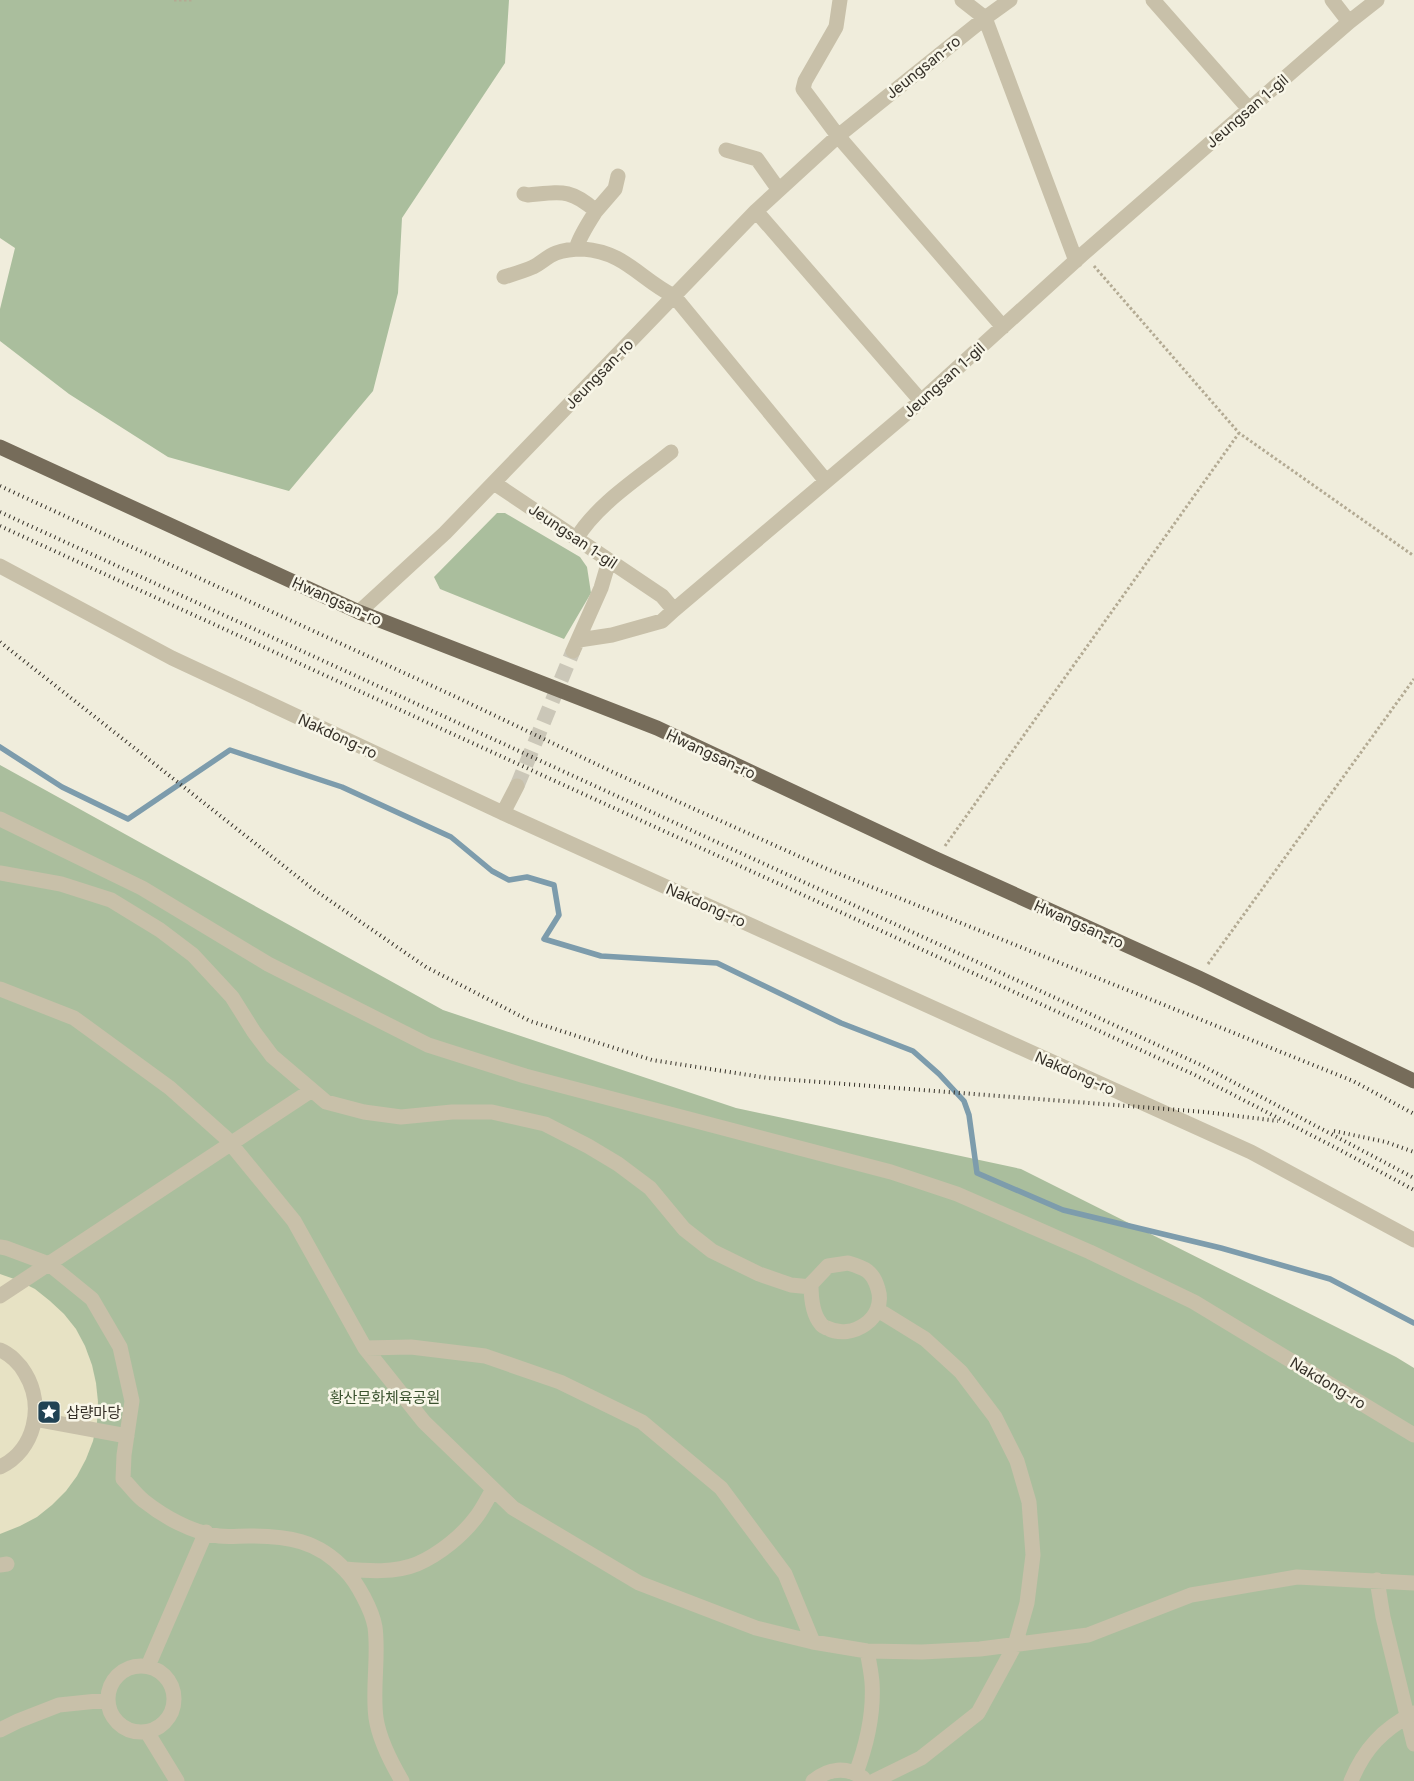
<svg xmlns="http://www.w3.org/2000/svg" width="1414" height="1781" viewBox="0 0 1414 1781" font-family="Inter,'Noto Sans KR',sans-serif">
	<rect width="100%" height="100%" fill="#f0eddc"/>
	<!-- green -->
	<path fill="#aabe9d" d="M0,0H509L505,63L402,218L398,293L373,391L289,491L168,457L69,394L0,341V309L15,248L0,238Z
		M497,513H505L580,557L587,567L591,593L564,639L440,589L434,577Z
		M0,765L443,1010L736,1108L1021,1169L1396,1357L1414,1368V1781H0Z"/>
	<!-- plaza -->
	<path fill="#e7e2c4" d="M0,1274L17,1280L35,1289L50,1301L64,1314L76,1329L85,1346L92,1365L96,1383L98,1402L97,1422L93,1441L86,1459L77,1476L66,1491L52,1505L37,1517L20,1526L0,1534Z"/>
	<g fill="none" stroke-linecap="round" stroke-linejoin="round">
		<!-- stream -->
		<path stroke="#7d9cac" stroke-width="5.5" d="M0,747L62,787L128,819L230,750L342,787L451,837L492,871L509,880L527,877L554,885L559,915L544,939L601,956L717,963L841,1023L913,1051L939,1074L964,1101L969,1115L977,1173L1063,1210L1221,1248L1330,1279L1414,1323"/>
		<!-- minor-tunnel -->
		<path stroke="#cbc7b8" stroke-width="15" stroke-dasharray="15 8" stroke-linecap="butt" d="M517,786L573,651"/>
		<!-- path -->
		<path stroke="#b3aa93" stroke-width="3" stroke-dasharray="2.5 2.5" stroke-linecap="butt" d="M174,0H193
			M1094,266L1239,433L1414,556
			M945,846L1239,433
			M1208,964L1414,679"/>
		<!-- minor -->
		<path stroke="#c8c0a9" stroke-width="15" d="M840,0L836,27L805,81L803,89L838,136L1003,327
			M962,0L985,18
			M1153,0L1249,109
			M1332,0L1349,22
			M985,18L1076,261
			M726,150L757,159L779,190
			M524,194L528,195C561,192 570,188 596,211C589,222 579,237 576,249
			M596,211L615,189L618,176
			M756,211L921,401
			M504,277C514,274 524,271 533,267C541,263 548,256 556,253C564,250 575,249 583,249C625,252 640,279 674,296L826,481
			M494,483L662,596L674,610L921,401L1083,254L1349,22L1377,0
			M576,539C598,503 639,478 671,452
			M0,566L172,658L503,813L1251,1152L1414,1240
			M359,612L445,533L756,211L838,136L985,18L1010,0
			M579,640L612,635L662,621L674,610
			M573,651L601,588L609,561
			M503,813L517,786
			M0,819L142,888L268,964L428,1045L525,1076L891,1172L957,1194L1090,1252L1194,1302L1414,1435
			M0,873L61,884L111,900L160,930L193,955L232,997L254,1032L272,1056L326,1102L364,1112L401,1117L452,1112H492L545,1124L588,1146L618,1164L650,1188L684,1229L712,1251L759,1274L791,1285L811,1287
			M0,989L74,1018L170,1088L226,1138L294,1221L365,1348L424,1422L513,1508L639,1583L756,1628L813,1642L867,1651L922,1652L980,1649L1088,1635L1191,1595L1297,1577L1414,1583
			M0,1247L6,1248L49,1264L92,1299L120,1347L132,1401L124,1455L123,1479C130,1486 136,1495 144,1501C164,1517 193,1533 219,1536C228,1537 239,1536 249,1536C287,1536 318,1540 345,1570C357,1582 372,1610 375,1627C379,1657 372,1688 376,1718C379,1738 392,1764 402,1781
			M848,1263C865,1268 873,1271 878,1289C887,1318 852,1341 827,1328C826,1328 821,1325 821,1324C812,1314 811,1296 811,1284L828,1266Z
			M0,1296L312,1090
			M365,1348L411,1347L485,1356L560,1382L642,1422L721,1488L785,1574L813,1642
			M0,1350C10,1354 20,1364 25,1373C45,1406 35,1450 0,1467
			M35,1419L127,1436
			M0,1565L7,1564
			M345,1569C368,1571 395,1573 417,1564C440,1554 463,1535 477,1516C483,1508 488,1498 493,1489
			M1377,1580L1383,1617L1414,1744
			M108 1699a33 33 0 1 1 66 0a33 33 0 1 1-66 0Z
			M148,1666L206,1532
			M0,1730L18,1721L59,1705L107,1700
			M147,1732L177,1781
			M856,1773C867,1744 874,1713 872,1682C871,1671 869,1661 867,1651
			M813,1781C829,1768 846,1766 863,1778
			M874,1781L921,1758L978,1713L1015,1645L1027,1603L1033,1555L1029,1502L1017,1461L995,1417L961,1372L925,1339L878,1310
			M1351,1781C1364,1749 1383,1729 1414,1713"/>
		<!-- major -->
		<path stroke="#766c5a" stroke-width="15" d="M0,447L359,612L657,728L936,859L1199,978L1414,1081"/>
		<!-- rail -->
		<path stroke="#353028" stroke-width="4" stroke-dasharray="1 4" stroke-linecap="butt" d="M0,486L454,696L617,774L827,869L1353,1081L1414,1114
			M0,512L1201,1065L1414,1178
			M0,526L1195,1075L1340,1150L1414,1190
			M0,642L313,889L426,967L530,1021L652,1060L768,1078L1205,1112L1278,1121
			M1334,1131L1386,1142L1414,1152"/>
	</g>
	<!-- icons -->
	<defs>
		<g id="sight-square" transform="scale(1.25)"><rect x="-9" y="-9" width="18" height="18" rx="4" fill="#214254" stroke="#f8f6e8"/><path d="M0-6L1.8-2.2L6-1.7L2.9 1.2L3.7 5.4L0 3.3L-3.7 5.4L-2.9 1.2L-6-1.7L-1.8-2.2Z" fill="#fff"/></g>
	</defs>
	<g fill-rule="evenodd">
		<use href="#sight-square" x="49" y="1412"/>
	</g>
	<g text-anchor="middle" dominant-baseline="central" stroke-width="5" stroke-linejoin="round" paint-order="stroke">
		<!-- street labels -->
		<g font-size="15" fill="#353028" stroke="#f8f6e8">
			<text transform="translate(923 67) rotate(-39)">Jeungsan-ro</text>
			<text transform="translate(1247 111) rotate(-41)">Jeungsan 1-gil</text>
			<text transform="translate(599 374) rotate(-46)">Jeungsan-ro</text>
			<text transform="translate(944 380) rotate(-42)">Jeungsan 1-gil</text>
			<text transform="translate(573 536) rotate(34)">Jeungsan 1-gil</text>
			<text transform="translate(337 601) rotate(24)">Hwangsan-ro</text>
			<text transform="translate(338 736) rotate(25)">Nakdong-ro</text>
			<text transform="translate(711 754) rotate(25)">Hwangsan-ro</text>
			<text transform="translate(706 905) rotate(24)">Nakdong-ro</text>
			<text transform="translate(1079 924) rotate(24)">Hwangsan-ro</text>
			<text transform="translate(1075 1073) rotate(24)">Nakdong-ro</text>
			<text transform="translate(1328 1383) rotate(31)">Nakdong-ro</text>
		</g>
		<!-- park labels -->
		<g font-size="15" fill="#3a522e" stroke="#f8f6e8">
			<text x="385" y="1397">황산문화체육공원</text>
		</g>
		<!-- poi labels -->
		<g font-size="15" fill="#353028" stroke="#f8f6e8" text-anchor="start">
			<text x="66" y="1412">삽량마당</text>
		</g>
	</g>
</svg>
